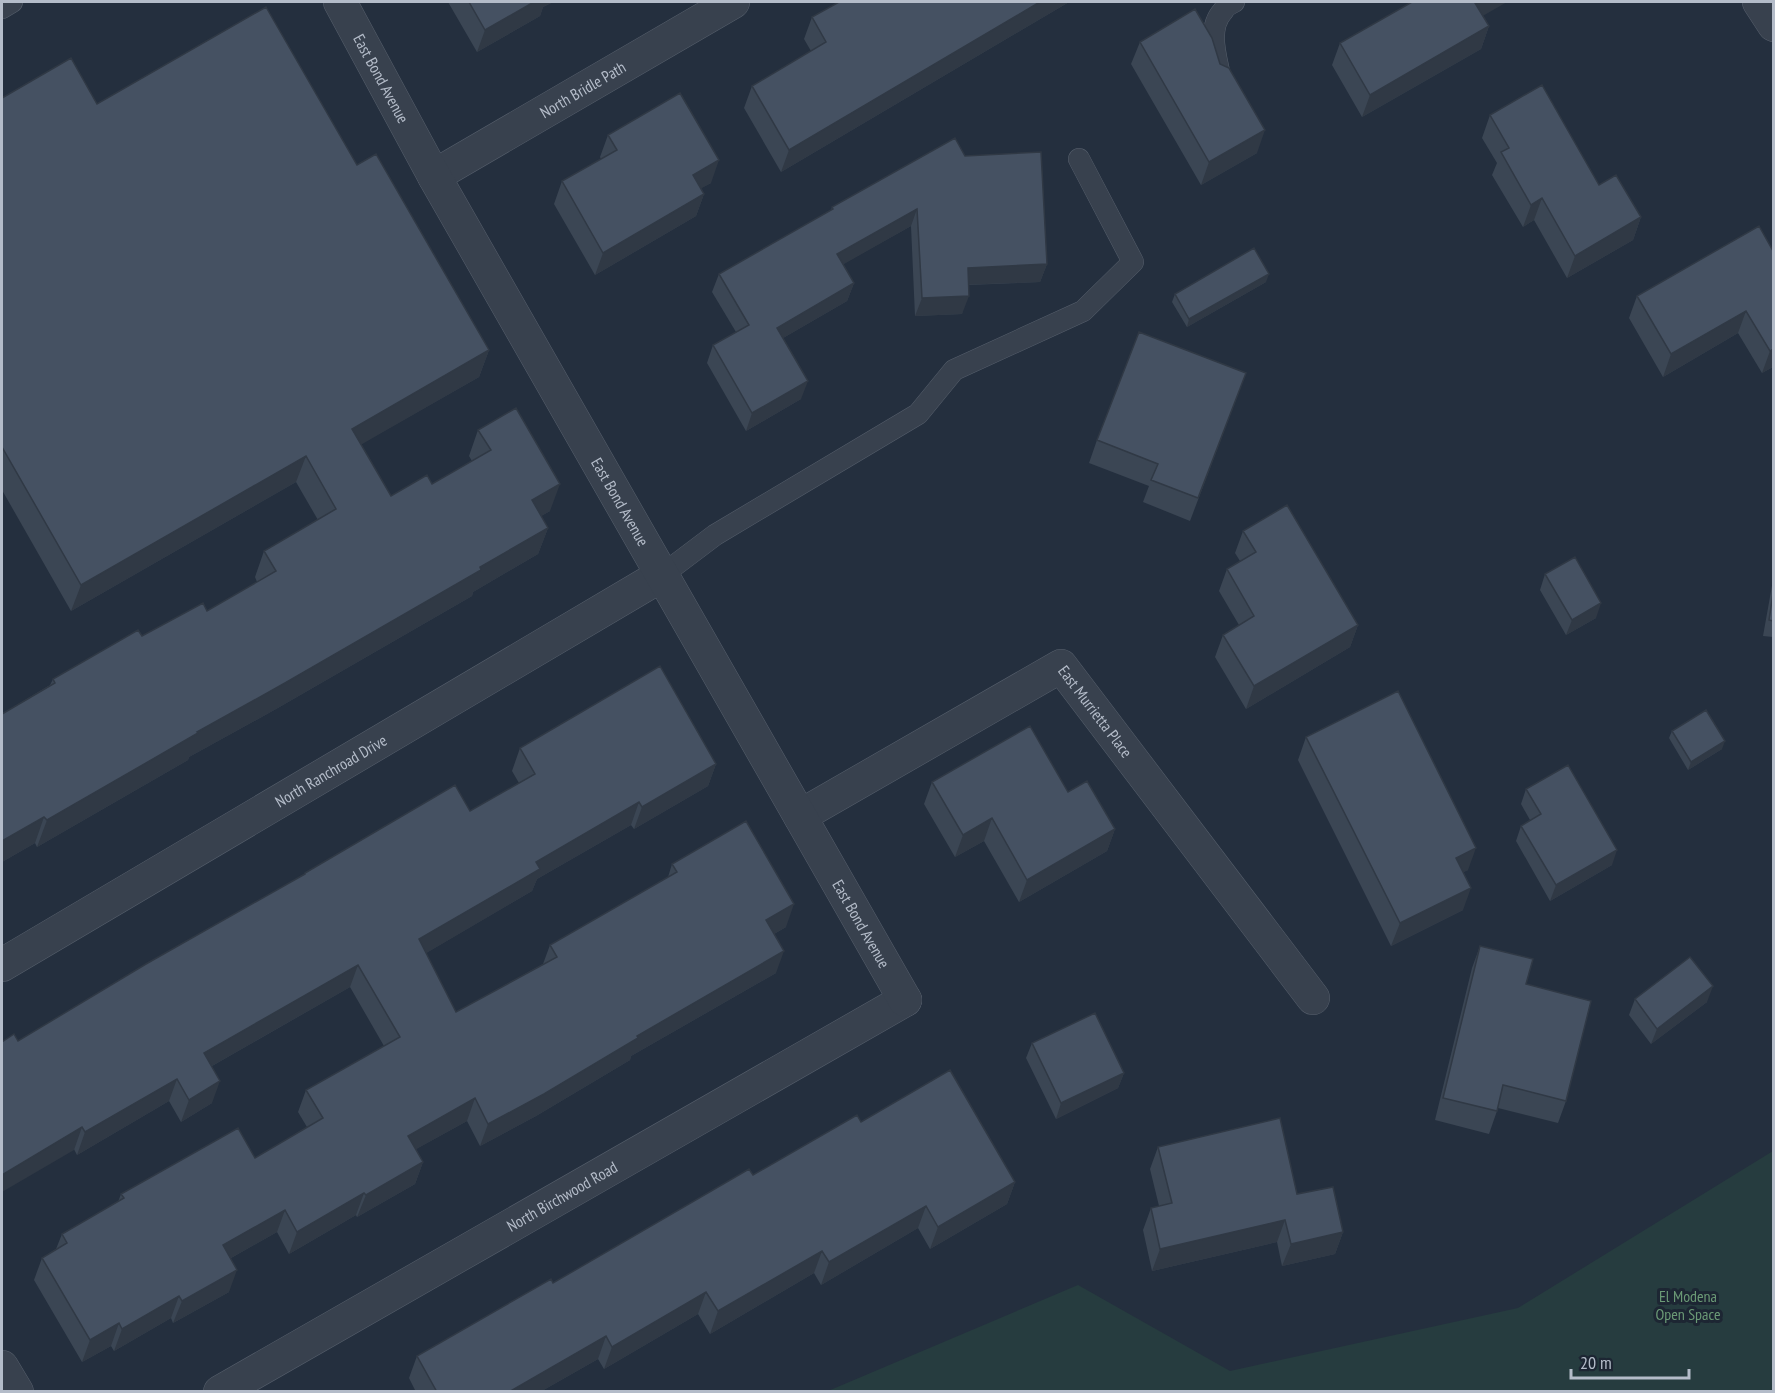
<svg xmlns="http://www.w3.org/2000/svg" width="1775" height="1393" viewBox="0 0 1775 1393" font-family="'PT Sans Narrow',sans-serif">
	<rect width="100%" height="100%" fill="#242f3e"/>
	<!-- green -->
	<path fill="#263c3f" d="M1773,1151V1391H828L1078,1285L1230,1371L1518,1308Z"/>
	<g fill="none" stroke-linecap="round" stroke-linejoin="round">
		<!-- service casing -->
		<g stroke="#565f6c" stroke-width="22">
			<path id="service" d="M2,8L12,2
				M1219,71C1215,53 1208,27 1223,11C1225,7 1230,4 1234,2
				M662,575L715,535L918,414L954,370L1083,311L1133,262L1079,159"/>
		</g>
		<!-- minor casing -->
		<g stroke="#565f6c" stroke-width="34">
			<g id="minor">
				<path d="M1759,2L1774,25"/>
				<path id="s1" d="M434,176L733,2"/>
				<path id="s2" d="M800,816L1061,666L1313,998"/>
				<path id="s3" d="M2,965L662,575"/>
				<path d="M2,1367L17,1392"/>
				<path id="s4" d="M220,1392L905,1000"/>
			</g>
		</g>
		<!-- tertiary casing -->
		<g stroke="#565f6c" stroke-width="34">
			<g id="tertiary">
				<path id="s5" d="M340,2L434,176L905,1000"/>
			</g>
		</g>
		<!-- service -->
		<use href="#service" stroke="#38414e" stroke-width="21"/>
		<!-- minor -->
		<use href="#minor" stroke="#38414e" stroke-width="33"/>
		<!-- tertiary -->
		<use href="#tertiary" stroke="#38414e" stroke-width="33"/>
	</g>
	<!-- wall -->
	<path fill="#3b4654" d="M448,2H553L543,7L540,16L477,52Z
		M839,2H1069L781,172L744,108L752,86L811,51L804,39L812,17Z
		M1489,26L1481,49L1362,117L1332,65L1340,43Z
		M1140,42L1220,64L1257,153L1201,185L1131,64Z
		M2,98L97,104L357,165L489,350L479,377L361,444L391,496L432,484L472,461L469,456L478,430L550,511L541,516L548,528L538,554L473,592L472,596L276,709L189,757L188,760L37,847L35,843L2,862V714L50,685L53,679L207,611L257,582L255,577L264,551L318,520L296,482L71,611L2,490Z
		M1490,115L1599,185L1641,217L1633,240L1567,278L1534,220L1523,227L1492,175L1497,163L1482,138Z
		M608,135L711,183L701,188L704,194L696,216L595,275L554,204L562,181L601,159L600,157Z
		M965,156L1047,264L1040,282L968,285L962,314L915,316L911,226L843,264L854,283L847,301L783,338L801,399L746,431L707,363L713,345L736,332L712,292L719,274L831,210L832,207Z
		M1773,251V367L1762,373L1738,333L1663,377L1629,318L1637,296Z
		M1266,282L1187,327L1172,302L1175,294Z
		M1246,373L1190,521L1143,502L1149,486L1089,463L1097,440Z
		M1243,531L1358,625L1350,647L1246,709L1215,657L1223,635L1239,625L1219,591L1227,569L1240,561L1235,553Z
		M1545,574L1596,618L1566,635L1540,590Z
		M1773,580V637L1763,636Z
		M1672,731L1722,749L1688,770L1669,738Z
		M1306,737L1468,870L1463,872V910L1391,946L1298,760Z
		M520,748L716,764L708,786L634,829L631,825L537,879L532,891L426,953L456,1012L543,964L550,945L668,877L672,864L786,927L774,934L776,973L631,1056L630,1060L536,1116L480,1146L467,1121L416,1149L423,1162L415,1184L357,1217L356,1215L289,1254L277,1232L231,1258L229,1292L173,1323L171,1318L114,1351L111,1346L82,1362L34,1280L42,1258L56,1249L62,1234L118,1202L121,1194L255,1158L307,1127L298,1112L306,1090L384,1046L350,987L212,1066V1103L181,1122L169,1101L77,1155L18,1041L304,875L305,873L470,811L519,783L512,771Z
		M932,782L1068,792L1115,829L1107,851L1019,902L984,841L955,857L924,804Z
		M1526,789L1612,865L1550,901L1516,841L1521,826L1530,820L1521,804Z
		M1480,946L1526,984L1566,1101L1558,1123L1498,1108L1489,1134L1435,1120L1472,968Z
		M1635,999L1707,1002L1651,1044L1629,1015Z
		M1032,1043L1124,1073L1118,1088L1056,1119L1026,1058Z
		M861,1122L1015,1182L1007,1204L930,1249L918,1228L821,1285L814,1273L710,1334L698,1314L604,1369L598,1359L540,1392H416L409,1378L417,1356L753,1175Z
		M1158,1147L1297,1194L1343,1232L1335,1254L1282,1266L1277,1242L1152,1271L1143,1230L1151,1208L1159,1206L1150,1169Z"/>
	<!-- shaded-wall -->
	<path fill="#303945" d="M534,2H553L543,7L540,16L477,52L485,30Z
		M1040,2H1069L781,172L789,150Z
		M1477,2H1507L1467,25L1475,3Z
		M1489,26L1481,49L1362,117L1370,95Z
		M1265,130L1257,153L1201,185L1209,162Z
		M719,160L711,183L685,197L693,175Z
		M704,194L696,216L595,275L603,253Z
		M1542,198L1534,220L1523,227L1531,205Z
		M917,209L911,226L830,272L837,254Z
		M1641,217L1633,240L1567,278L1575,256Z
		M1047,264L1040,282L961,285L968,268Z
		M1269,274L1266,282L1187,327L1189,319Z
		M854,283L847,301L771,345L777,328Z
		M969,296L962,314L915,316L922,298Z
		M1746,311L1738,333L1663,377L1671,354Z
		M1773,349V367L1762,373L1770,351Z
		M489,350L479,377L343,455L352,429Z
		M808,381L801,399L746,431L752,413Z
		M306,456L296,482L71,611L81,585Z
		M560,484L550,511L522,527L532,500Z
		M548,528L538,554L473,592L472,596L276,709L189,757L188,760L37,847L47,820L197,732Z
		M1601,603L1596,618L1566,635L1572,620Z
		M1358,625L1350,647L1246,709L1254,686Z
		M1725,741L1722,749L1688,770L1691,762Z
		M716,764L708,786L634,829L642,807Z
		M639,802L631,825L537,879L532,891L411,962L419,939L536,862Z
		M44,817L35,843L2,862V841Z
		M992,818L984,841L955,857L963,835Z
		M1115,829L1107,851L1019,902L1027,880Z
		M1476,848L1468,870L1448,880L1456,858Z
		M1617,850L1612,865L1550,901L1556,885Z
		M1471,888L1463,910L1391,946L1400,923Z
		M794,904L786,927L758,943L766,920Z
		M784,951L776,973L631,1056L630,1060L536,1116L480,1146L488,1124L637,1036Z
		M358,965L350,987L196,1075L204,1053Z
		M1713,986L1707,1002L1651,1044L1657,1029Z
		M1124,1073L1118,1088L1056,1119L1061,1103Z
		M177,1079L169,1101L77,1155L85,1132Z
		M220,1081L212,1103L181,1122L189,1100Z
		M475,1098L467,1121L400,1158L408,1136Z
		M82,1127L74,1150L2,1192V1175Z
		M423,1162L415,1184L357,1217L366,1195Z
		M1015,1182L1007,1204L930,1249L938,1227Z
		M364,1193L356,1215L289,1254L297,1232Z
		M926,1206L918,1228L821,1285L829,1262Z
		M285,1210L277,1232L215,1267L223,1245Z
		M1285,1220L1277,1242L1152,1271L1160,1249Z
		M1343,1232L1335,1254L1282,1266L1291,1244Z
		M822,1251L814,1273L710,1334L718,1311Z
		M237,1270L229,1292L173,1323L182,1301Z
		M706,1292L698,1314L604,1369L612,1347Z
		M179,1296L171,1318L114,1351L122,1329Z
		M119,1323L111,1346L82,1362L90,1340Z
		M606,1336L598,1359L540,1392H509Z"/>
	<!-- building -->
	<path fill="#455162" stroke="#303945" stroke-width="1.5" d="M469,2H534L485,30Z
		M839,2H1040L789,150L752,86L826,42L812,17Z
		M1412,2H1477L1475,3L1489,26L1370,95L1340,43Z
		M266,7L357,165L376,154L489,350L352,429L391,496L427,475L432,484L491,450L478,430L516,408L560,484L532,500L548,528L480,567L481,570L285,683L197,732L198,733L47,820L44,817L2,841V714L55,683L53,679L138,630L142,636L203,603L207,611L276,571L264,551L336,509L306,456L81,585L2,447V98L71,58L97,104Z
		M1195,9L1212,38L1220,64L1229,68L1265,130L1209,162L1140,42Z
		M1542,85L1599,185L1616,175L1641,217L1575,256L1542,198L1531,205L1501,152L1509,148L1490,115Z
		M680,93L719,160L693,175L704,194L603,253L562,181L617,150L608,135Z
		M955,138L965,156L1041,152L1047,264L968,268L969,296L922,298L917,209L837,254L854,283L777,328L808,381L752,413L713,345L749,325L719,274L833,209L832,207Z
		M1759,226L1773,251V349L1770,351L1746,311L1671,354L1637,296Z
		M1254,248L1269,274L1189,319L1175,294Z
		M1139,332L1246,373L1198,498L1151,480L1158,464L1097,440Z
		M1287,505L1358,625L1254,686L1223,635L1254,616L1227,569L1256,552L1243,531Z
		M1575,557L1601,603L1572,620L1545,574Z
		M1773,594V621L1769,620Z
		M660,666L716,764L642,807L639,802L536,862L540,869L419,939L456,1012L557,957L550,945L677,872L672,864L746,821L794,904L766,920L784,951L637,1036L638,1038L544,1094L488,1124L475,1098L408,1136L423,1162L366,1195L364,1193L297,1232L285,1210L223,1245L237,1270L182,1301L179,1296L122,1329L119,1323L90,1340L42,1258L67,1243L62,1234L124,1198L121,1194L238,1128L255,1158L323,1118L306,1090L400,1037L358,965L204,1053L220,1081L189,1100L177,1079L85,1132L82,1127L2,1175V1042L14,1034L18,1041L146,964L305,874V873L455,785L470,811L535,774L520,748Z
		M1398,691L1476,848L1456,858L1471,888L1400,923L1306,737Z
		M1706,710L1725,741L1691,762L1672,731Z
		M1030,726L1068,792L1087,781L1115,829L1027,880L992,818L963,835L932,782Z
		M1568,765L1617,850L1556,885L1521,826L1541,814L1526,789Z
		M1480,946L1533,959L1526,984L1591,1001L1566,1101L1503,1085L1497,1111L1443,1098Z
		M1690,957L1713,986L1657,1029L1635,999Z
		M1095,1013L1124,1073L1061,1103L1032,1043Z
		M950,1070L1015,1182L938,1227L926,1206L829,1262L822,1251L718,1311L706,1292L612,1347L606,1336L509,1392H437L417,1356L551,1279L553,1283L749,1169L753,1175L857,1115L861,1122Z
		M1280,1118L1297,1194L1333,1187L1343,1232L1291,1244L1285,1220L1160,1249L1151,1208L1172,1203L1158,1147Z"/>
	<g text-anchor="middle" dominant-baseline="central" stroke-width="6" stroke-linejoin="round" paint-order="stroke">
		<!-- street labels -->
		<g font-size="16" fill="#b4bcc9" stroke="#1d2633">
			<text stroke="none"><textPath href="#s5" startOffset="87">East Bond Avenue</textPath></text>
			<text stroke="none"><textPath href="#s1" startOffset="172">North Bridle Path</textPath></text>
			<text stroke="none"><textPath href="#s5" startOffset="573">East Bond Avenue</textPath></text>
			<text stroke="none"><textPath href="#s2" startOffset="358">East Murrietta Place</textPath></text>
			<text stroke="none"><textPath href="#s3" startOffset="382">North Ranchroad Drive</textPath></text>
			<text stroke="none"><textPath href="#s5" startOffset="1059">East Bond Avenue</textPath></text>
			<text stroke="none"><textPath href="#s4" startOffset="394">North Birchwood Road</textPath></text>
		</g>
		<!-- park labels -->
		<g font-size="16" fill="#6b9a76" stroke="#1d2633">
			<text x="1688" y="1296">El Modena<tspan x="1688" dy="18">Open Space</tspan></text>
		</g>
	</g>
	<!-- border -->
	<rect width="1775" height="1393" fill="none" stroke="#b4bcc9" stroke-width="6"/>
	<!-- scale -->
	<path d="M1571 1369v9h118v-9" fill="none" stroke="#b4bcc9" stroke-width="3"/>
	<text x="1580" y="1369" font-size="18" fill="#b4bcc9" stroke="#1d2633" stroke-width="4.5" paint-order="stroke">20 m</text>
</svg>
